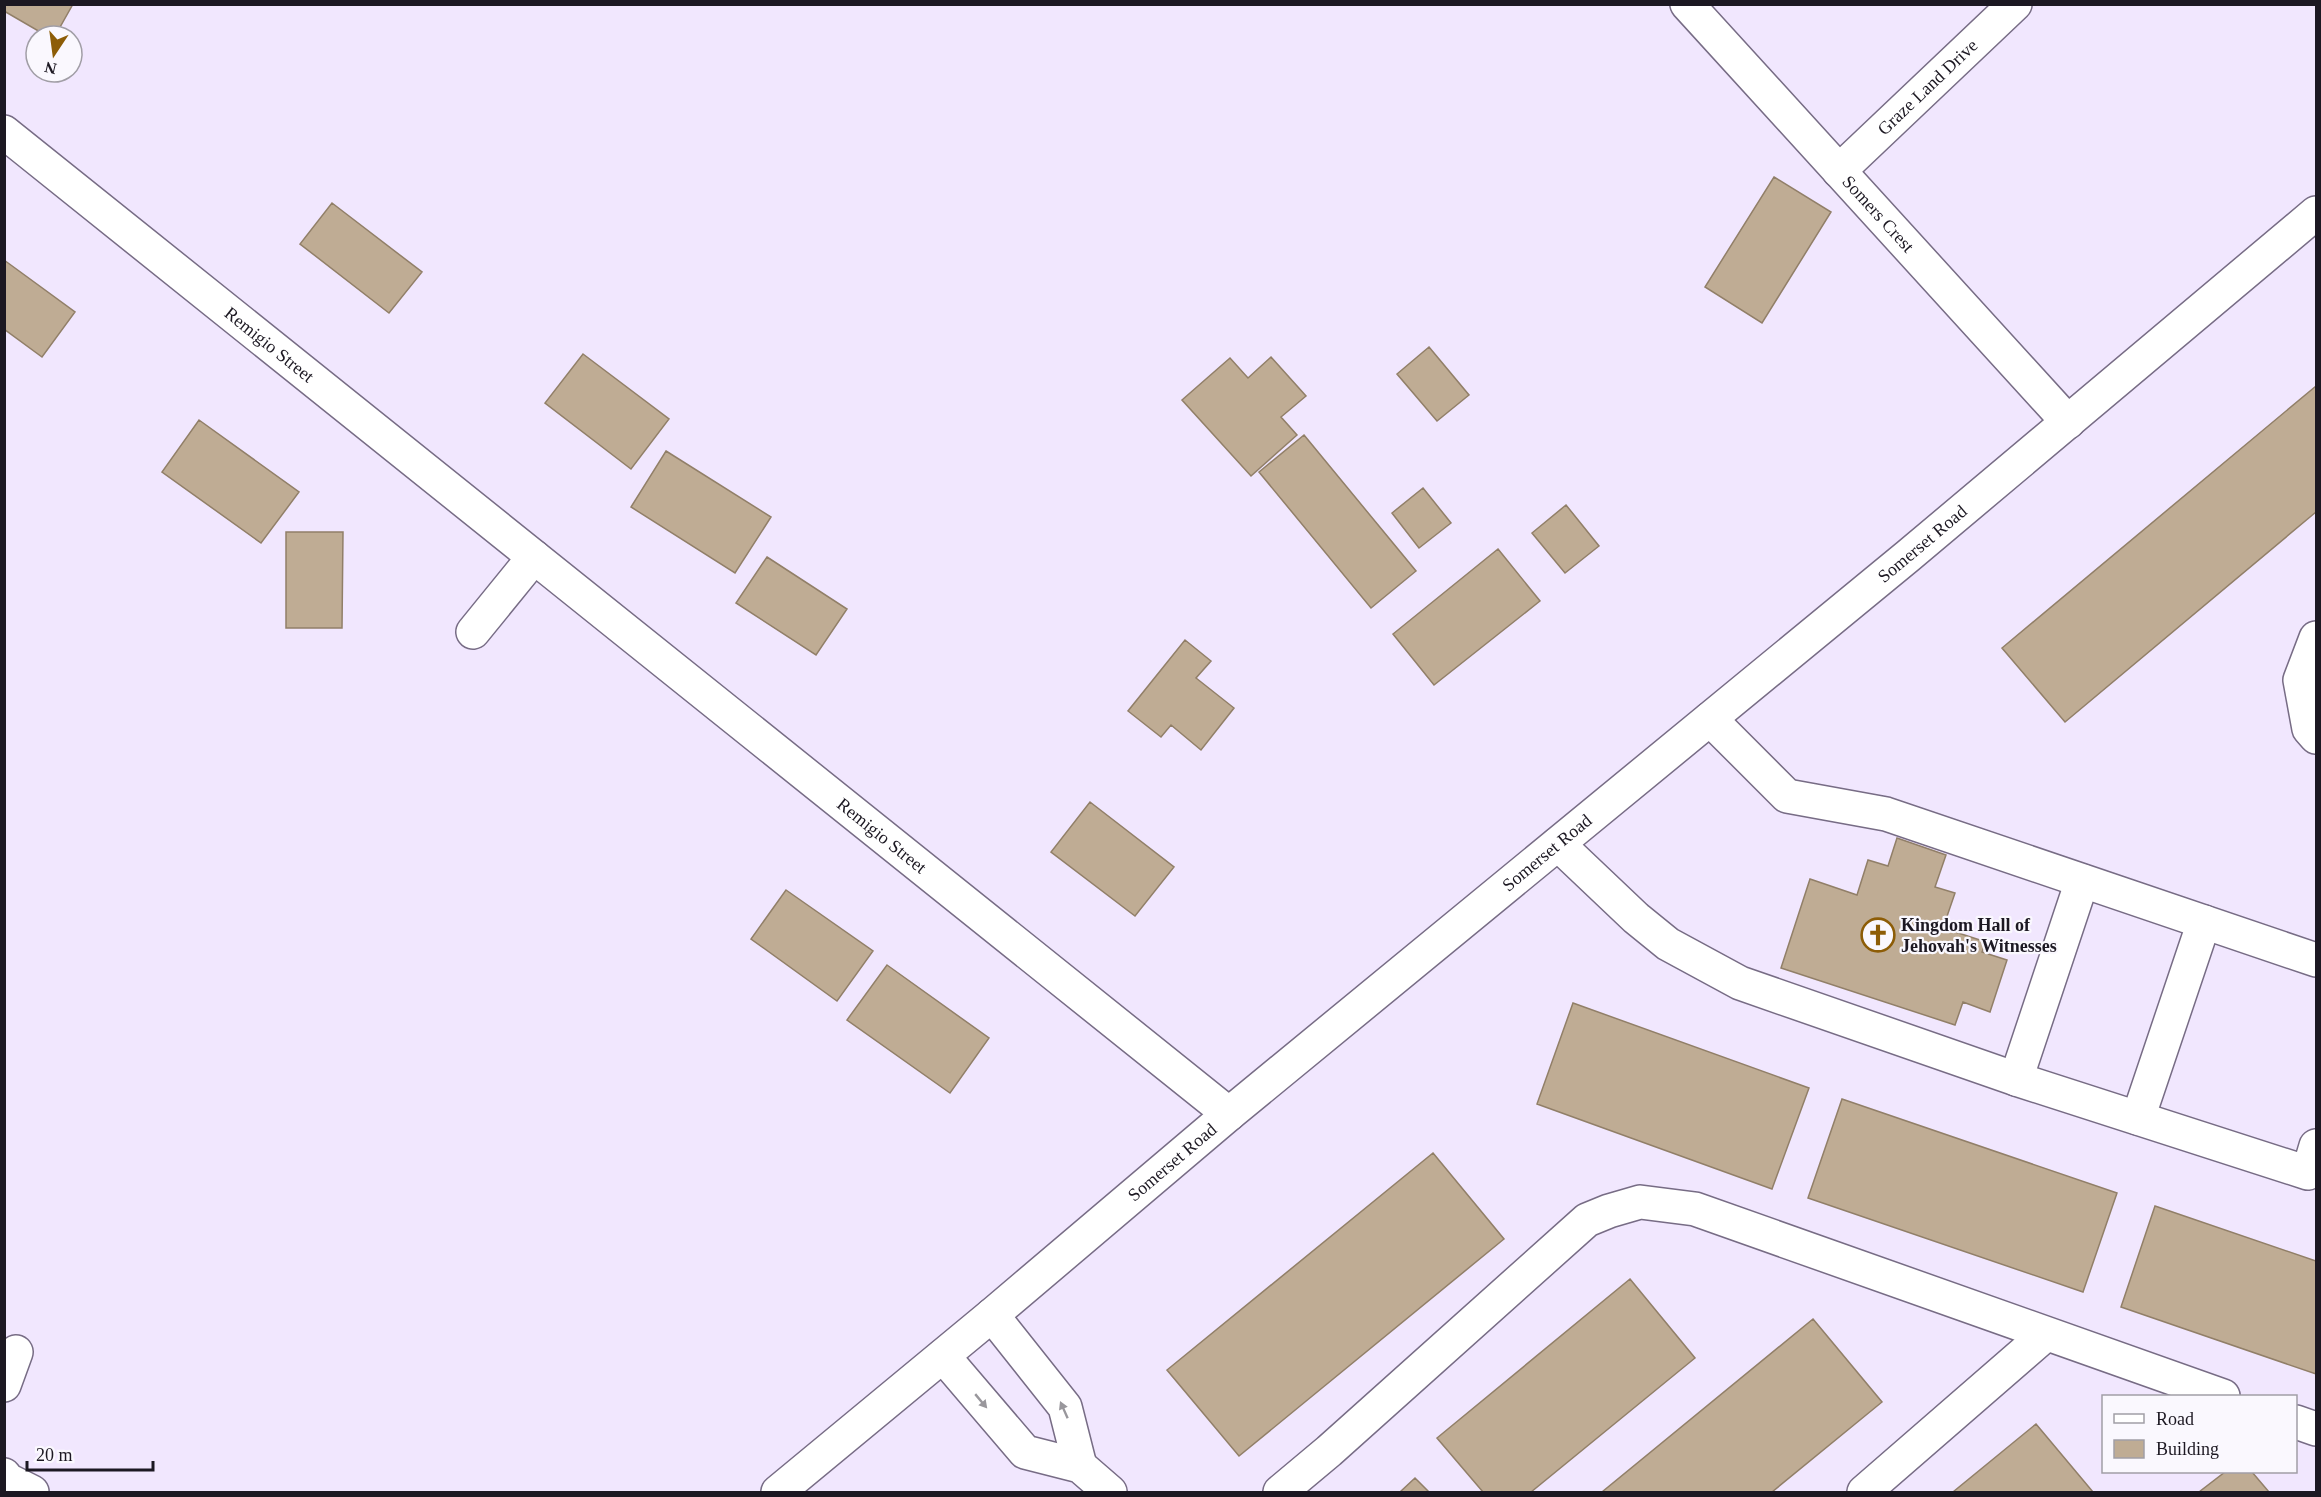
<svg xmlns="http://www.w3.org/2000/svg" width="2321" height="1497" viewBox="0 0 2321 1497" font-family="'Times New Roman',serif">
	<rect width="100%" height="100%" fill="#f1e7fe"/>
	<!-- building -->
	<path fill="#bfac94" stroke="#917f68" stroke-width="1.5" d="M4,4H73L55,36H47L4,11Z
		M1774,177L1831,212L1762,323L1705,287Z
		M332,203L422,272L389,313L300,244Z
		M4,260L75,312L42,357L4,329Z
		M1429,347L1469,395L1437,421L1397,374Z
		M583,354L669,419L631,469L545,403Z
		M1271,357L1306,396L1281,417L1297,435L1251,476L1182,400L1230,358L1248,378Z
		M2316,386V512L2065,722L2002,648Z
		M199,420L299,492L261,543L162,472Z
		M1304,435L1416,571L1371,608L1259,472Z
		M666,451L771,517L735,573L631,507Z
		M1423,488L1451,523L1419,548L1392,513Z
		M1566,505L1599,546L1565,573L1532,533Z
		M286,532H343L342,628H286Z
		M1498,549L1540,601L1434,685L1393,634Z
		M767,557L847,609L816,655L736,603Z
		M1185,640L1211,661L1196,678L1234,708L1201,750L1171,725L1161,737L1128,711Z
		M1090,802L1174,867L1135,916L1051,852Z
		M1897,838L1946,855L1935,887L1955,893L1943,928L1986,942L1982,952L2007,960L1990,1012L1963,1002L1955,1025L1781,968L1810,879L1857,895L1868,860L1888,866Z
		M786,890L873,951L837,1001L751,939Z
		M887,965L989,1038L950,1093L847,1020Z
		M1573,1003L1809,1088L1772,1189L1537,1104Z
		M1842,1099L2117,1193L2083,1292L1808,1198Z
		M1433,1153L1504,1239L1239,1456L1167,1370Z
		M2155,1206L2316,1261V1374L2121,1307Z
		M1630,1279L1695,1358L1531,1492H1483L1437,1438Z
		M1813,1319L1882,1402L1772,1492H1602Z
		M2036,1424L2093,1492H1953Z
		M2225,1472H2252L2269,1492H2199Z
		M1415,1478L1429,1492H1400Z"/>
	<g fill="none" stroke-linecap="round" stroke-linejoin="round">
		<!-- minor casing -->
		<g stroke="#776c85" stroke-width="36">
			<g id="minor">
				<path id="s1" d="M1687,4L2068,422"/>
				<path id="s2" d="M4,132L1229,1114"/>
				<path id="s3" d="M1839,171L2015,4"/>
				<path d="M473,632L534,557"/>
				<path d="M2316,638L2300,680L2309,729L2316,737"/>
				<path d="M1710,719L1787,796L1886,814L2316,960"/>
				<path d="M1558,844L1636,918L1668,944L1740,983L2016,1079L2308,1173L2316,1146"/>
				<path d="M2016,1079L2082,881"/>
				<path d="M2138,1118L2204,922"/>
				<path d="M992,1315L1065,1407L1080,1466"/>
				<path d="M943,1356L1025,1452L1080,1466L1110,1492"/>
				<path d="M4,1385L16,1352"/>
				<path d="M2296,1422L2316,1429"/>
				<path d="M4,1475L8,1480L32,1492"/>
				<path id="s4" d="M778,1492L992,1315L1229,1114L1908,556L2316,213"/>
				<path d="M1280,1492L1329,1451L1587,1220L1609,1211L1640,1202L1695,1209L2223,1396"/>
				<path d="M1864,1492L2046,1334"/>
			</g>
		</g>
		<!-- minor -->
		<use href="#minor" stroke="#fff" stroke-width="33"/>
	</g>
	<!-- one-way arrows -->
	<defs><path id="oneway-solid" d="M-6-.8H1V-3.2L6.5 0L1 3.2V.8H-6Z" transform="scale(1.5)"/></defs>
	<g fill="#99979c">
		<use href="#oneway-solid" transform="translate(981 1401) rotate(50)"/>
		<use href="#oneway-solid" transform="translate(1064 1410) rotate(-114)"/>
	</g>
	<!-- icons -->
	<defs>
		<g id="church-ring" transform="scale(1.725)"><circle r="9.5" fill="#faf8fe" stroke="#8d5d07" stroke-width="1.5"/><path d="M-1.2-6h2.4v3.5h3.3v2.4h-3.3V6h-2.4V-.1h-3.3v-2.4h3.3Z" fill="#8d5d07"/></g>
	</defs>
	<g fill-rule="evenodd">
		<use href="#church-ring" x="1878" y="935"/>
	</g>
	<g text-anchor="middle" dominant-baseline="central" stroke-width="4.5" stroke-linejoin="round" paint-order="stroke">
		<!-- street labels -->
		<g font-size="18" fill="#1c1822" stroke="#faf8fe">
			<text stroke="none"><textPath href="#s3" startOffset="122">Graze Land Drive</textPath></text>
			<text stroke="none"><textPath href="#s1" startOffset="284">Somers Crest</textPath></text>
			<text stroke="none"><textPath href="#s2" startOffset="340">Remigio Street</textPath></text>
			<text stroke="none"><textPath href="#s4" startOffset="1486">Somerset Road</textPath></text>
			<text stroke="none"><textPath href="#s2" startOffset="1125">Remigio Street</textPath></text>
			<text stroke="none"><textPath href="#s4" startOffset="1000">Somerset Road</textPath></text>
			<text stroke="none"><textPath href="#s4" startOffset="514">Somerset Road</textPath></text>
		</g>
		<!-- poi labels -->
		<g font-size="18" font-weight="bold" fill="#1c1822" stroke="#faf8fe" text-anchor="start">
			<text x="1901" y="925">Kingdom Hall of<tspan x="1901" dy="21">Jehovah's Witnesses</tspan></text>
		</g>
	</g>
	<!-- border -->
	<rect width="2321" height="1497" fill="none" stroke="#1c1822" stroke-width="12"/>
	<!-- legend -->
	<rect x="2102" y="1395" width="195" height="78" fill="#faf8fe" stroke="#a19ea6" stroke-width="1.5"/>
	<rect x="2114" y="1414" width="30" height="9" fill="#ffffff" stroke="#a19ea6" stroke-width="1.5"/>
	<text x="2156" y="1425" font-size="18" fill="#1c1822">Road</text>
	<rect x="2114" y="1440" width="30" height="18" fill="#bfac94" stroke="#a19ea6" stroke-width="1.5"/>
	<text x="2156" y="1455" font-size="18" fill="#1c1822">Building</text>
	<!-- north arrow -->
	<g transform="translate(54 54) rotate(193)"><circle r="28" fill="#faf8fe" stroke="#a19ea6" stroke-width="1.5"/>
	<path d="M0-4.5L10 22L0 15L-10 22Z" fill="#8d5d07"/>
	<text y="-9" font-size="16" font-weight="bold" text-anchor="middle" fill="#1c1822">N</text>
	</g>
	<!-- scale -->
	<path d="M27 1461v9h126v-9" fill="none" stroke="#1c1822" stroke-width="3"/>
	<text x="36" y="1461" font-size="18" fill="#1c1822" stroke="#faf8fe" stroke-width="4.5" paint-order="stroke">20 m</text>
</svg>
